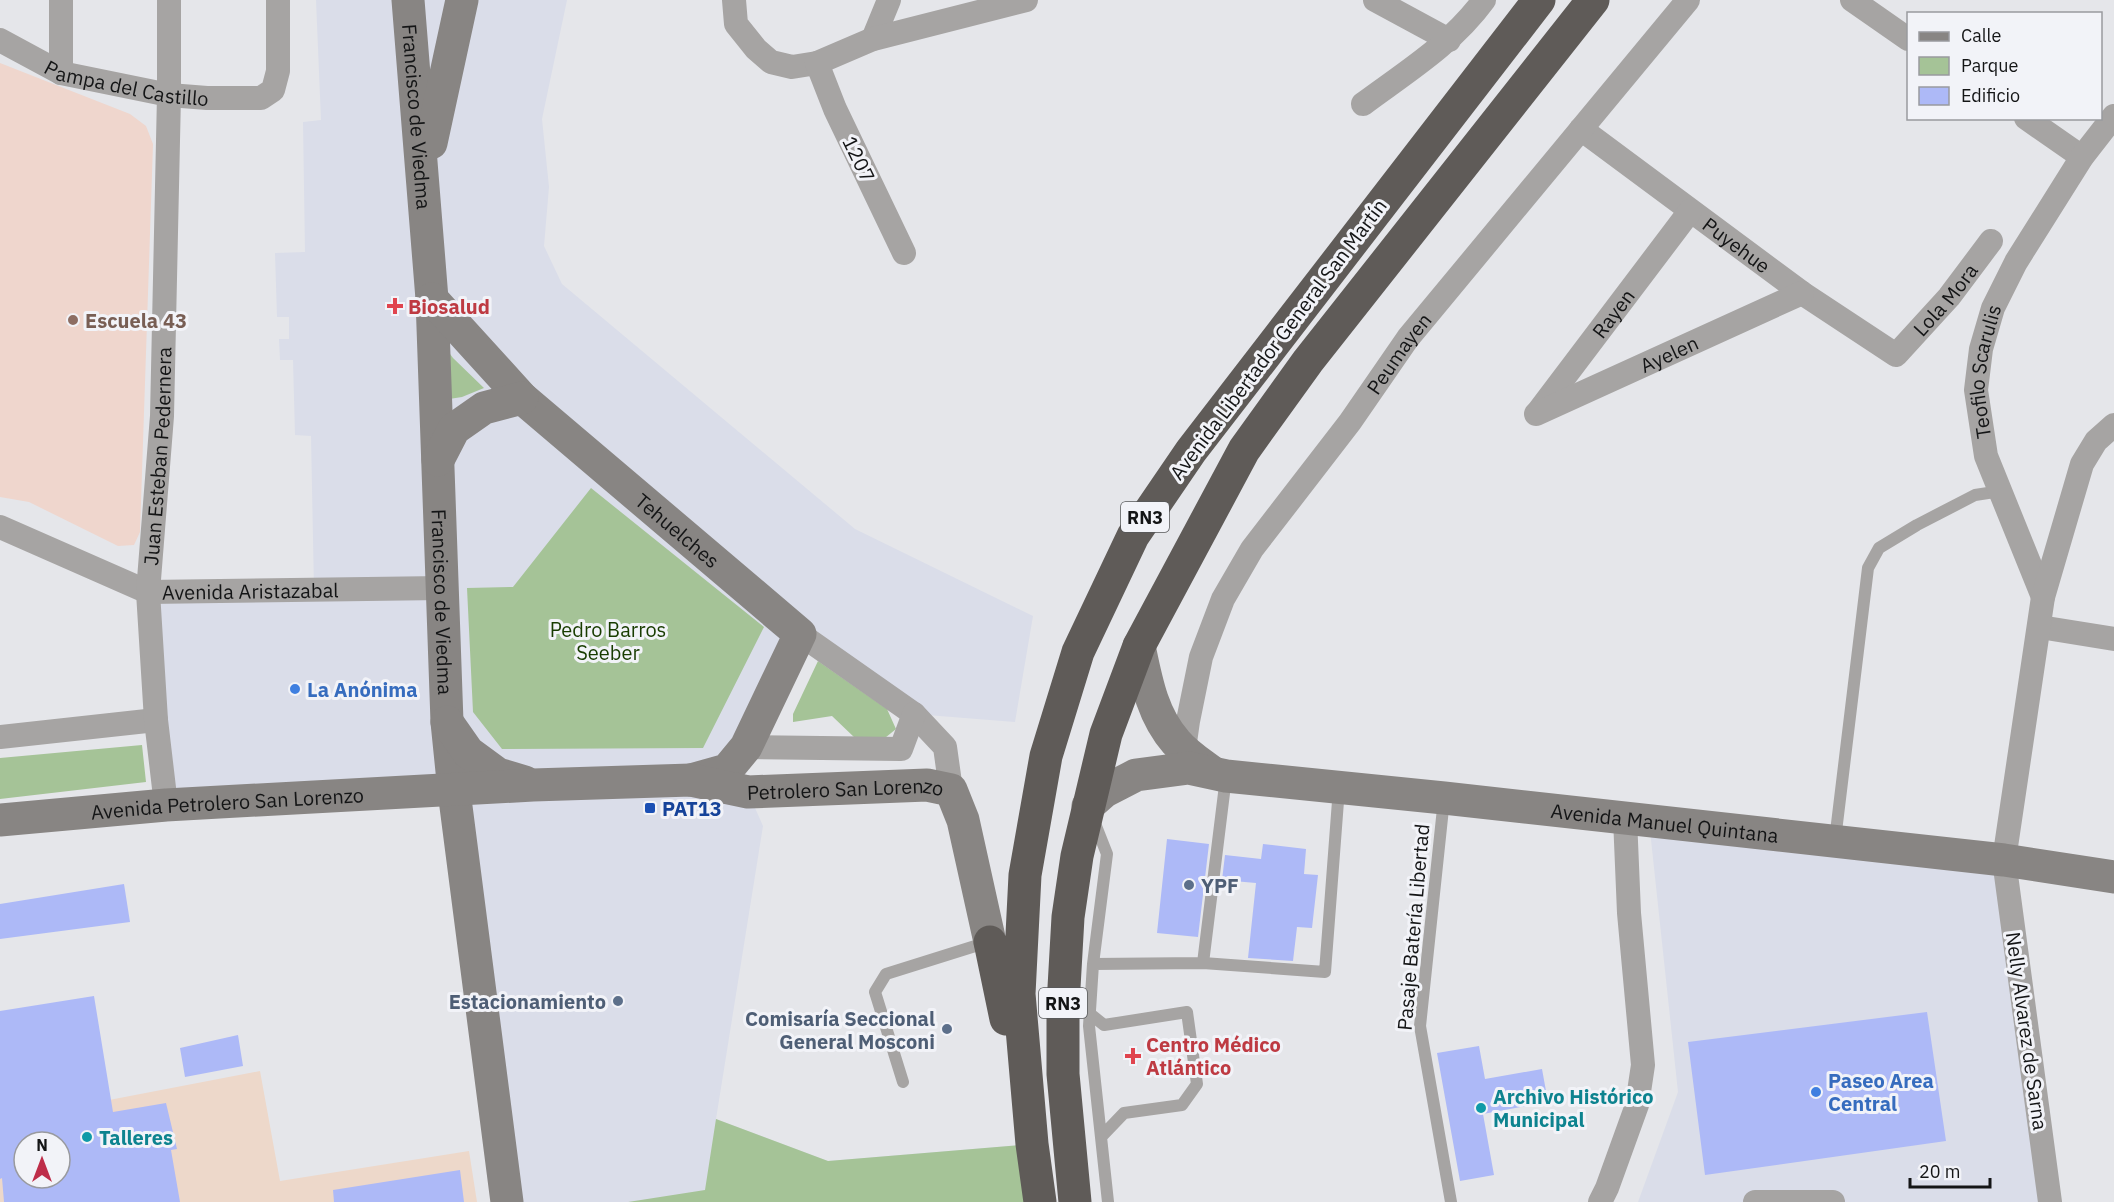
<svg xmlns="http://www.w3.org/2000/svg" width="2114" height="1202" viewBox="0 0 2114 1202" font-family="'IBM Plex Sans',sans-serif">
	<rect width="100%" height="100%" fill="#e5e6ea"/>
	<!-- built -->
	<path fill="#dadde9" d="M316,0H567L542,119L549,187L544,246L562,284L855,529L1033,616L1015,722L914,714L800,634L727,770L748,792L763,826L716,1119L828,1161L1020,1145L1040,1202H507L454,791L166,805L148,592L314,589L311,436L295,435L293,360H280L279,339H289V317H277L275,253L305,252L303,122L321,120Z
		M1649,821L2004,860L2050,1202H1638L1678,1092Z"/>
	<!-- industrial -->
	<path fill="#edd8ca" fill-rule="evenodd" d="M260,1071L280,1181L469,1151L477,1202H0V1121ZM24,1142H60V1178H24Z"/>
	<!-- education -->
	<path fill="#efd6cd" d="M0,63L130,114L146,126L153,144L140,532L134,545L118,546L29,502L0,497Z"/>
	<!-- green -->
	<path fill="#a5c397" d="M429,326L453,358L484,388L462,397L430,402Z
		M591,488L764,627L703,748L502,749L473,712L467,588L513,587Z
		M818,661L887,709L896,729L880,742L855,738L832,716L793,722V714Z
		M142,745L146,782L0,799V758Z
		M716,1119L828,1161L1020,1145L1026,1202H628L705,1190Z"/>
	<!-- building -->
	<path fill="#adb9f7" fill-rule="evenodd" d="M1167,839L1209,844L1198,937L1157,933Z
		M1263,844L1306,849L1304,874L1318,875L1312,928L1297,927L1293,961L1248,958L1256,883L1222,880L1225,855L1261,859Z
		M124,884L130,922L0,939V904Z
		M94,996L113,1112L166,1103L177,1149L171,1150L180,1202H4L2,1178L0,1179V1011ZM24,1142H60V1178H24Z
		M1927,1012L1946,1141L1705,1175L1688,1042Z
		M238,1035L243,1066L185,1077L180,1048Z
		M1479,1046L1485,1079L1542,1069L1548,1102L1483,1114L1494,1175L1460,1181L1437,1053Z
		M460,1170L464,1202H334L333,1190Z"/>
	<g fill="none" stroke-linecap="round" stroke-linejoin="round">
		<!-- lane -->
		<path stroke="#a6a4a3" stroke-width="12" d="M1444,799L1420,1026L1451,1202
			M1094,821L1107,854L1093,964L1089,1026L1108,1202
			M1835,840L1868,568L1879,548L1917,525L1975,495L2001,491
			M1203,963L1226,777
			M1093,964L1203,963L1325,972L1339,788
			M1089,1013L1104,1025L1187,1012L1197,1084L1182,1105L1124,1113L1101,1137
			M903,1082L875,992L886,974L988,942"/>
		<!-- street -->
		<g stroke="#a6a4a3" stroke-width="24">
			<path d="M734,0L736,24L756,49L771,62L792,67L817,63"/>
			<path d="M1375,0L1449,40"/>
			<path d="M1852,0L1908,39"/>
			<path d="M873,39L889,0"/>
			<path id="s1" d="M0,40L61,73L169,95L207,98H261L273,90L278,71V0"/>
			<path d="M61,73V0"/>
			<path d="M1363,104C1406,72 1452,44 1484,0"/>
			<path d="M2026,118L2082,157"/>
			<path id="s2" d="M1581,129L1802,293L1896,355L1949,297L1991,241"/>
			<path d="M904,253L835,109L817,63L873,39L1026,0"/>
			<path id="s3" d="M1538,412L1690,211"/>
			<path id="s4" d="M1536,414L1802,293"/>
			<path id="s5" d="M0,527L148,592L442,588"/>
			<path id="s6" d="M2043,597L1986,456L1976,390L1981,349L1993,308L2016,262L2082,157L2114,116"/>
			<path d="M2040,627L2114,639"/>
			<path d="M800,634L914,714L945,747L951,790"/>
			<path d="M0,737L156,720"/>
			<path d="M746,747L901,749L914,714"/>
			<path id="s7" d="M1184,749L1188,721L1201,657L1223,599L1252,549L1350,422L1408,338L1688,0"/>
			<path id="s8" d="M166,805L156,720L148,592L162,416L169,95V0"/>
			<path d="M1600,1202L1607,1188L1637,1105L1643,1065L1629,913L1625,818"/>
			<path d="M1755,1202H1833"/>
			<path d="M2050,1202L2004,860L2043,597L2082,464L2096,441L2114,425"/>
		</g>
		<!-- secondary -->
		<g stroke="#888583" stroke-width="33">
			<path id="s9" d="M408,0L432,299L447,722L454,791L507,1202"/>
			<path d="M431,143L462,0"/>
			<path id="s10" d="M432,299L522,398L800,634L746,747L727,770L691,780"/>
			<path d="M438,460L454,429L484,408L522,398"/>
			<path d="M1139,646C1146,680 1152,715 1176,742C1186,754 1200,763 1212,772"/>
			<path d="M447,722L468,752L498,774L525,782"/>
			<path id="s11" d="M1088,806L1105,791L1136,775L1189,768L1226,776L1444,798L2004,860L2114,877"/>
			<path id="s12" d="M0,820L166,805L533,785L691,780L748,792L927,785L951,790L963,820L990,942"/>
		</g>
		<!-- highway -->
		<path stroke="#5f5b58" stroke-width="33" d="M990,942L1006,1019
			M1040,1202L1032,1144L1019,994L1025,875L1046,756L1078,652L1133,536L1191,451L1539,0
			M1075,1202L1063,1074V1005L1068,917L1077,856L1106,734L1139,646L1244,450L1308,361L1593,0"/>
	</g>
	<!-- markers -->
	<g fill="#e0444e" stroke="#f2f3f8" stroke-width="2">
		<path d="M392 297h6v6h6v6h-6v6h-6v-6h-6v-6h6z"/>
		<path d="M1130 1047h6v6h6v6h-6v6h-6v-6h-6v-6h6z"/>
	</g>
	<circle fill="#8d6e63" stroke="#f2f3f8" stroke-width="2" cx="73" cy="320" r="6"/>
	<g fill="#3f7fe0" stroke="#f2f3f8" stroke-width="2">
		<circle cx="295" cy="689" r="6"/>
		<circle cx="1816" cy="1092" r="6"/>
	</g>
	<rect fill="#1a4fb4" stroke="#f2f3f8" stroke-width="2" x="644" y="802" width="12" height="12" rx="3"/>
	<g fill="#5c6f8a" stroke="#f2f3f8" stroke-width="2">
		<circle cx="1189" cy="885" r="6"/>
		<circle cx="618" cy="1001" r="6"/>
		<circle cx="947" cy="1029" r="6"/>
	</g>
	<g fill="#0f9aa8" stroke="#f2f3f8" stroke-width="2">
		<circle cx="1481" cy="1108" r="6"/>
		<circle cx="87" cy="1137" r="6"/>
	</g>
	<g text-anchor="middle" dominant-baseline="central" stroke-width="6" stroke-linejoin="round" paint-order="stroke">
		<!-- shield labels -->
		<g fill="#f2f3f8" stroke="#57585a" stroke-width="1.5">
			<rect x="1121" y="502" width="48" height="30" rx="4.5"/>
			<rect x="1039" y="988" width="48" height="30" rx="4.5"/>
		</g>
		<g font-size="18" font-weight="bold" fill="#141516">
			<text x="1145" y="517">RN3</text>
			<text x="1063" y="1003">RN3</text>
		</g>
		<!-- street labels -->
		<g font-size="20" fill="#141516" stroke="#f2f3f8">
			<text stroke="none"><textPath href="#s1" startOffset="136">Pampa del Castillo</textPath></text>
			<text stroke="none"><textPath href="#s9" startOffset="117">Francisco de Viedma</textPath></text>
			<text transform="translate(859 159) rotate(64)">1207</text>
			<text stroke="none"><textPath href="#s2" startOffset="194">Puyehue</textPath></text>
			<text stroke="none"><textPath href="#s2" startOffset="462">Lola Mora</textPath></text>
			<text stroke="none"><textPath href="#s3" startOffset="124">Rayen</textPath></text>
			<text transform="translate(1278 339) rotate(-53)">Avenida Libertador General San Martín</text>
			<text stroke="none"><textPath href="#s7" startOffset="458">Peumayen</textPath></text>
			<text stroke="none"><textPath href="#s4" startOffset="146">Ayelen</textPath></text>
			<text stroke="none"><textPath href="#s6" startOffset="238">Teofilo Scarulis</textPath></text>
			<text stroke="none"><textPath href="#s8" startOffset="350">Juan Esteban Pedernera</textPath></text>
			<text stroke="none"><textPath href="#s10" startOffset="338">Tehuelches</textPath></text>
			<text stroke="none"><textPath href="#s5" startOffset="264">Avenida Aristazabal</textPath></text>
			<text stroke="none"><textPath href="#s9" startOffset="603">Francisco de Viedma</textPath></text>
			<text stroke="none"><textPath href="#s12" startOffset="848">Petrolero San Lorenzo</textPath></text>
			<text stroke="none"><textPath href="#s12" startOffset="228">Avenida Petrolero San Lorenzo</textPath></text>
			<text stroke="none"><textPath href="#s11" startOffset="590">Avenida Manuel Quintana</textPath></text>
			<text transform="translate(1413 927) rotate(-85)">Pasaje Batería Libertad</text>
			<text transform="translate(2027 1031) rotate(82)">Nelly Alvarez de Sarna</text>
		</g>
		<!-- health labels -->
		<g font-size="20" font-weight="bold" fill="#be3a42" stroke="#f2f3f8" text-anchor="start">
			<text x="408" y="306">Biosalud</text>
			<text x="1146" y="1044">Centro Médico<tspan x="1146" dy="23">Atlántico</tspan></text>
		</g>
		<!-- education labels -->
		<g font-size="20" font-weight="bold" fill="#785e54" stroke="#f2f3f8" text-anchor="start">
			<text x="85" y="320">Escuela 43</text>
		</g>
		<!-- park labels -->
		<g font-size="20" fill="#183c00" stroke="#f2f3f8">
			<text x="608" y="629">Pedro Barros<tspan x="608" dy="23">Seeber</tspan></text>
		</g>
		<!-- shop labels -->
		<g font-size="20" font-weight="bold" fill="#366cbe" stroke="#f2f3f8" text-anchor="start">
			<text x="307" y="689">La Anónima</text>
			<text x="1828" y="1080">Paseo Area<tspan x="1828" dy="23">Central</tspan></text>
		</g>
		<!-- transit labels -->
		<g font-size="20" font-weight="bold" fill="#164399" stroke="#f2f3f8" text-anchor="start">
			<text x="662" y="808">PAT13</text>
		</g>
		<!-- service labels -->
		<g font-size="20" font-weight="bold" fill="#4e5e75" stroke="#f2f3f8" text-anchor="end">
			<text x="1201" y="885" text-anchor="start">YPF</text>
			<text x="606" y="1001">Estacionamiento</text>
			<text x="935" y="1018">Comisaría Seccional<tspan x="935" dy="23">General Mosconi</tspan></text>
		</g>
		<!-- culture labels -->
		<g font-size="20" font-weight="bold" fill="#0d838f" stroke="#f2f3f8" text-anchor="start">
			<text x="1493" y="1096">Archivo Histórico<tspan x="1493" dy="23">Municipal</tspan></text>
			<text x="99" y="1137">Talleres</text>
		</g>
	</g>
	<!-- legend -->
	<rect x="1907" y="12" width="195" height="108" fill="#f2f3f8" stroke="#999a9e" stroke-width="1.5"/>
	<rect x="1919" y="32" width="30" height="9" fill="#888583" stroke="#999a9e" stroke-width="1.5"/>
	<text x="1961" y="42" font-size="18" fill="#141516">Calle</text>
	<rect x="1919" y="57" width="30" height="18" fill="#a5c397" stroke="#999a9e" stroke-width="1.5"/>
	<text x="1961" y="72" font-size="18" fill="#141516">Parque</text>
	<rect x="1919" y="87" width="30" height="18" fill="#adb9f7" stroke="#999a9e" stroke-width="1.5"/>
	<text x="1961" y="102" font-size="18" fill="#141516">Edificio</text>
	<!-- north arrow -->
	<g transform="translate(42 1160)"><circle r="28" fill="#f2f3f8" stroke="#999a9e" stroke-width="1.5"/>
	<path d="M0-4.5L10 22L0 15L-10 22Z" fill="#be2d49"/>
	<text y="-9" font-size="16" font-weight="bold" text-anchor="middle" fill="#141516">N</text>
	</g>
	<!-- scale -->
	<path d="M1910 1178v9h80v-9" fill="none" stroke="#141516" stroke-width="3"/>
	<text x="1919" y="1178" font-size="18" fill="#141516" stroke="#f2f3f8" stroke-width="4.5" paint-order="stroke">20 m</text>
</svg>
